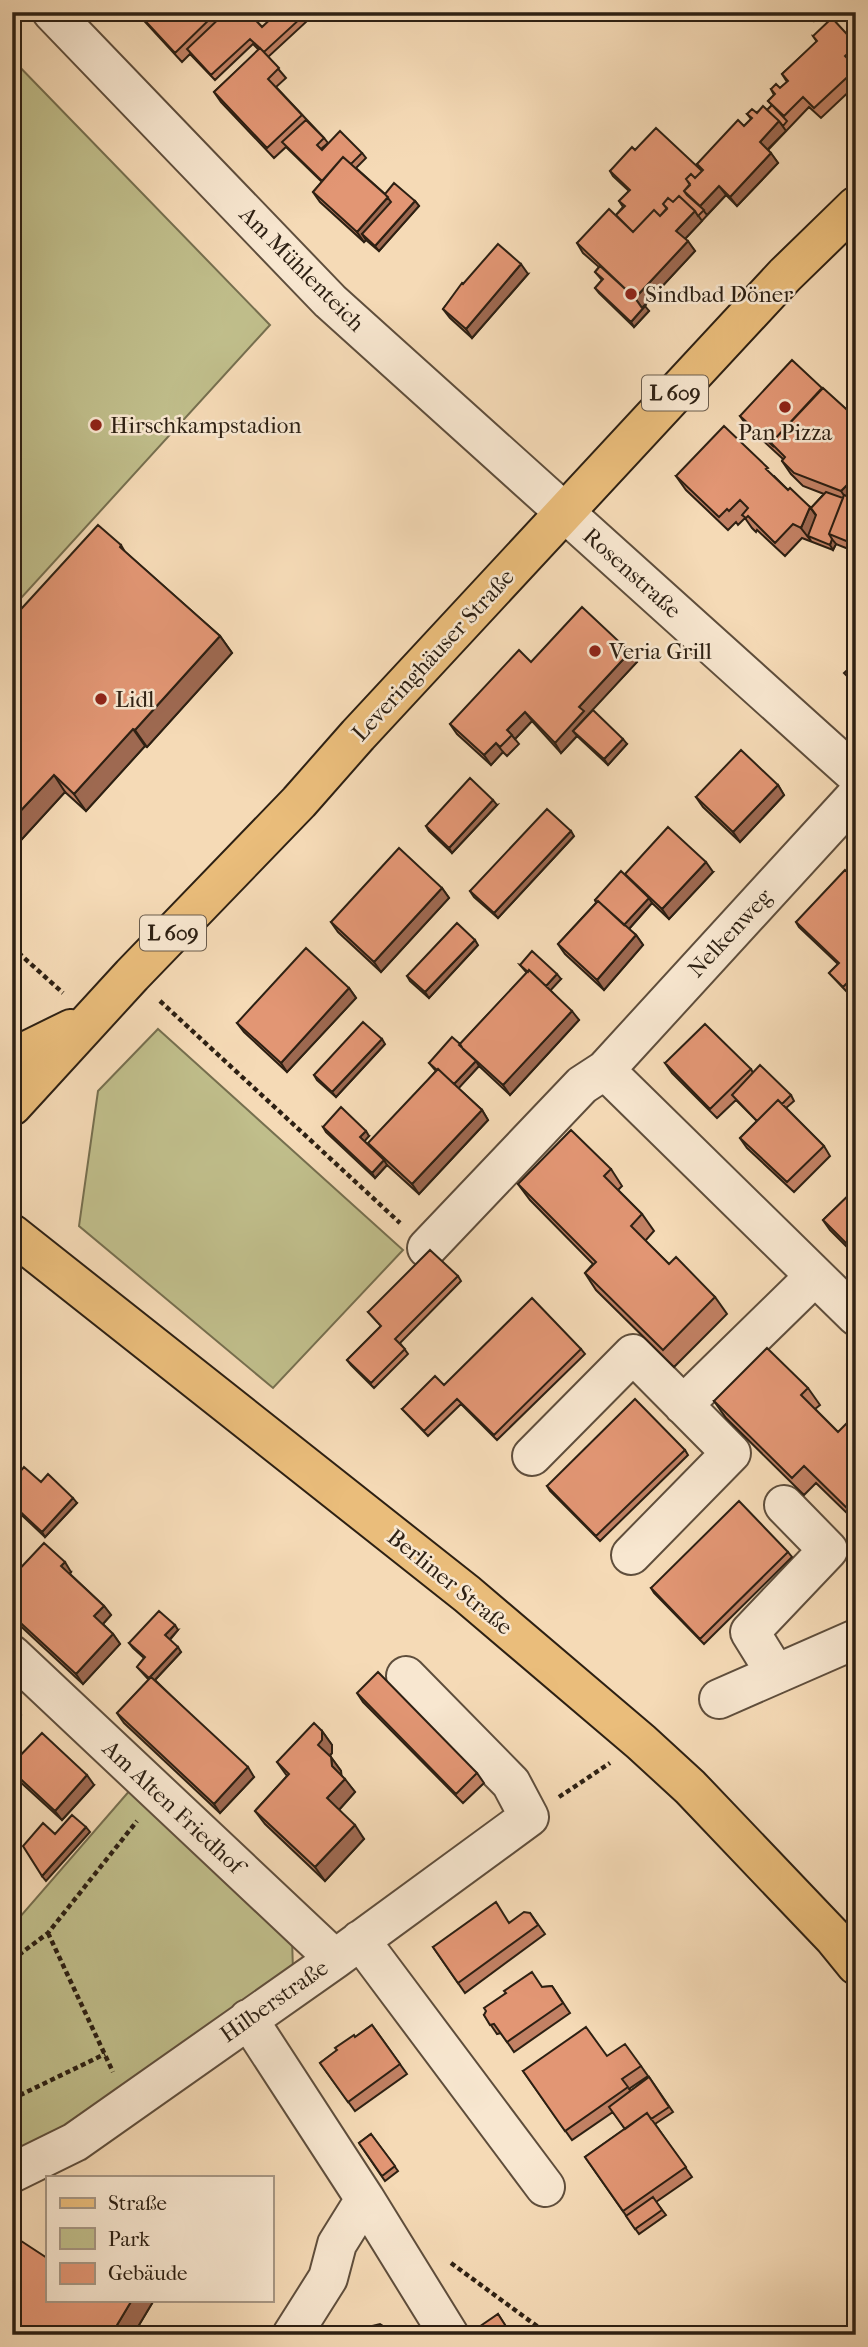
<svg xmlns="http://www.w3.org/2000/svg" width="868" height="2347" viewBox="0 0 868 2347" font-family="'IM FELL French Canon',serif">
	<rect width="100%" height="100%" fill="#f5dab6"/>
	<filter id="stains"><feTurbulence type="fractalNoise" baseFrequency=".00286" numOctaves="4"/><feColorMatrix values="0 0 0 0 .2 0 0 0 0 .09 0 0 0 0 .02 0 0 0 .5 -.17"/></filter>
	<radialGradient id="worn" r=".72"><stop offset=".6" stop-color="#630" stop-opacity="0"/><stop offset="1" stop-color="#630" stop-opacity=".3"/></radialGradient>
	<!-- green -->
	<path fill="#c0be8b" stroke="#766f4f" stroke-width="2" d="M12,59L270,325L12,608Z
		M158,1029L403,1250L273,1388L79,1226L98,1091Z
		M131,1789L292,1938L293,1971L95,2116L12,2156V1926Z"/>
	<g fill="none" stroke-linecap="round" stroke-linejoin="round">
		<!-- minor casing -->
		<g stroke="#5f4e3c" stroke-width="42">
			<path id="minor" d="M52,12L330,301L856,775
				M856,796L605,1070L856,1316
				M427,1248L582,1085L605,1070
				M683,1405L815,1276
				M532,1456L633,1354L731,1453L631,1555
				M12,1655L335,1959
				M776,1674L750,1632L828,1550L784,1505
				M719,1699L856,1639
				M360,1940L545,2187
				M248,2019L365,2199L449,2335
				M12,2173L75,2142L335,1959L529,1817L511,1783L406,1676
				M292,2335L328,2278L337,2244L365,2199"/>
		</g>
		<!-- major casing -->
		<g stroke="#2d2013" stroke-width="42">
			<path id="major" d="M12,1058L71,1029
				M12,1106L132,975L299,802L358,735L785,275L856,206
				M12,1234L467,1594L641,1742L690,1787L834,1938L856,1965"/>
		</g>
		<!-- path -->
		<path stroke="#2d2013" stroke-width="4.5" stroke-dasharray="5 3.5" stroke-linecap="butt" d="M12,947L63,993
			M160,1001L400,1223
			M559,1797L610,1763
			M48,1933L113,2072
			M12,1960L48,1933L137,1821
			M12,2099L105,2054
			M451,2263L549,2335"/>
		<!-- minor -->
		<use href="#minor" stroke="#f8e7d0" stroke-width="38"/>
		<!-- major -->
		<use href="#major" stroke="#eabd7b" stroke-width="38"/>
	</g>
	<!-- wall -->
	<path fill="#c28164" stroke="#2d2013" stroke-width="2" d="M136,12H248L262,27L302,17L306,22L268,57L286,78L276,87L324,138L328,143L321,149L322,150L362,153L366,158L356,168L385,194L415,201L419,206L379,251L366,240L364,242L320,202L313,192L322,182L286,147L274,158L221,102L214,92L259,50L253,44L215,80L190,54L182,62Z
		M807,12H824L814,21Z
		M813,36L856,44V62L853,64L856,67V85L821,118L809,107L768,150L778,163L737,206L726,195L685,239L695,251L644,306L649,311L634,327L599,293L595,288L602,280L595,272L599,267L583,253L577,243L616,215L623,207L619,201L629,191L613,176L610,171L635,150L699,168L697,164L744,126L751,119L747,114L767,110L772,105L768,101L774,95L771,89L780,88L787,82L782,74L817,42Z
		M528,274L472,338L450,318L443,309L463,284Z
		M822,388L856,418V552L836,544L833,550L802,538L785,556L757,530L756,532L752,528L745,518L738,525L736,522L728,530L686,490L676,476H774L788,490L811,508L824,494L803,486L791,474L782,461L783,459L747,426L740,416Z
		M121,545L125,552L220,636L232,653L147,747L145,746L86,811L65,792L12,850V619Z
		M630,652L637,662L587,715L627,744L608,765L577,736L561,753L532,721L515,739L519,744L507,756L503,752L491,765L457,734L450,724L531,662Z
		M778,785L784,795L740,842L703,807L696,797Z
		M497,805L452,853L429,831L426,826Z
		M574,836L498,918L474,897L470,891Z
		M713,872L669,919L652,903L629,929L636,935L643,945L604,990L565,954L558,944L596,903L595,900L626,876Z
		M856,880V983L847,992L829,973L838,964L799,927L796,922Z
		M442,888L449,898L381,972L338,932L331,922Z
		M478,945L429,998L410,981L407,976Z
		M520,965L561,979L550,990L579,1020L510,1095L479,1066L458,1088L482,1110L488,1120L419,1194L386,1164L387,1165L375,1178L326,1132L323,1127L369,1136L364,1141L371,1147L436,1071L429,1063L460,1044L527,973Z
		M349,988L356,998L287,1072L244,1032L237,1023Z
		M385,1044L336,1097L317,1080L314,1075Z
		M665,1063L751,1069L753,1073L791,1095L794,1101L786,1108L824,1146L830,1156L794,1192L747,1148L740,1138L757,1121L736,1100L717,1118L672,1073Z
		M611,1169L622,1186L618,1190L642,1214L654,1231L645,1241L669,1264L715,1297L727,1314L674,1367L596,1290L585,1273L593,1264L530,1200L518,1184Z
		M856,1188V1256L830,1230L823,1220Z
		M458,1276L461,1281L400,1343L408,1354L374,1388L351,1365L347,1360L381,1326L368,1312Z
		M581,1349L585,1354L497,1440L461,1404L428,1436L402,1409Z
		M808,1388L820,1405L815,1409L838,1432L856,1426V1522L816,1483L804,1495L726,1418L714,1401Z
		M685,1450L688,1455L600,1541L550,1491L547,1486Z
		M12,1471L17,1477L41,1482L77,1503L45,1537L12,1506Z
		M788,1552L792,1557L704,1644L654,1593L651,1588Z
		M71,1572L70,1574L104,1606L111,1615L103,1624L113,1634L120,1644L83,1684L12,1618V1577Z
		M178,1630L170,1640L181,1652L155,1680L254,1777L220,1813L124,1723L117,1713L149,1680L137,1667L144,1658L133,1648L129,1643Z
		M357,1693L477,1773L484,1783L463,1803L363,1702Z
		M322,1731L332,1745V1753L330,1756L341,1771V1775L355,1792L339,1810L364,1839L325,1881L265,1824L255,1811L287,1776L277,1762Z
		M12,1764L94,1785L62,1820L16,1778L12,1773Z
		M530,1913L545,1934L465,1993L433,1947L509,1923Z
		M552,1986L570,2013L514,2052L501,2033L497,2034L484,2015L542,1987Z
		M372,2025L407,2074L355,2111L320,2063Z
		M607,2056L641,2066L648,2076L629,2089L631,2091L649,2077L673,2112L655,2124L692,2177L656,2202L666,2215L639,2234L585,2157L625,2129L613,2112L572,2140L523,2071Z
		M371,2134L398,2171L385,2181L359,2143Z
		M12,2235L47,2300H154L133,2335H14L12,2334Z
		M498,2314L510,2333L507,2335H475Z"/>
	<!-- shaded-wall -->
	<path fill="#9e6951" stroke="#2d2013" stroke-width="2" d="M779,121L786,131L766,151L760,142Z
		M771,153L778,163L737,206L730,197Z
		M719,186L726,195L707,215L700,206Z
		M388,197L395,207L362,234L366,240L364,242L357,232Z
		M415,201L419,206L379,251L375,246Z
		M695,211L702,221L683,241L676,231Z
		M688,241L695,251L642,308L635,298Z
		M521,264L528,274L472,338L466,329Z
		M645,306L649,311L634,327L631,322Z
		M856,476V500H847L841,491Z
		M810,507L819,520L808,536L811,541L801,528Z
		M832,539L836,544L833,550L830,545Z
		M220,636L232,653L147,747L135,730Z
		M630,652L637,662L573,731L577,736L561,753L555,743L579,707Z
		M525,712L532,721L515,739L507,730Z
		M133,729L145,746L86,811L74,794Z
		M623,739L627,744L608,765L604,759Z
		M496,743L503,752L491,765L484,755Z
		M54,775L65,792L12,850V820Z
		M778,785L784,795L740,842L733,832Z
		M493,800L497,805L452,853L449,848Z
		M571,831L574,836L498,918L494,913Z
		M706,862L713,872L669,919L662,909Z
		M442,888L449,898L381,972L374,962Z
		M649,898L652,903L627,931L623,925Z
		M636,935L643,945L604,990L597,980Z
		M475,940L478,945L429,998L425,992Z
		M557,974L561,979L549,992L545,987Z
		M349,988L356,998L287,1072L281,1063Z
		M572,1011L579,1020L510,1095L503,1085Z
		M382,1039L385,1044L336,1097L332,1092Z
		M476,1061L479,1066L457,1090L453,1085Z
		M482,1110L488,1120L419,1194L412,1184Z
		M366,1131L369,1136L364,1142L360,1137Z
		M384,1160L387,1165L375,1178L372,1173Z
		M14,1473L21,1482L12,1491V1474Z
		M73,1498L77,1503L45,1537L42,1532Z
		M65,1562L71,1572L68,1575L61,1566Z
		M104,1606L111,1615L101,1626L94,1616Z
		M175,1625L178,1630L169,1640L165,1635Z
		M113,1634L120,1644L83,1684L76,1674Z
		M178,1647L181,1652L152,1683L149,1678Z
		M14,1706L21,1715L12,1724V1708Z
		M322,1731L332,1745V1753L327,1759L318,1745Z
		M331,1757L341,1771L342,1779L332,1766Z
		M248,1767L254,1777L220,1813L214,1804Z
		M87,1775L94,1785L62,1820L55,1811Z
		M345,1779L355,1792L337,1812L327,1798Z
		M355,1825L364,1839L325,1881L315,1867Z
		M86,1827L90,1832L46,1881L42,1876Z
		M132,2300H154L133,2335H111Z"/>
	<!-- building -->
	<path fill="#e29674" stroke="#2d2013" stroke-width="2" d="M137,12H217L175,53Z
		M226,12H248L262,27L278,12H298L302,17L264,52L250,39L211,75L187,49Z
		M832,18L856,44V46L845,56L856,67V69L814,108L803,97L784,116L768,101L775,94L771,89L776,84L780,88L788,81L782,74L817,41L813,36Z
		M260,48L279,68L268,79L302,115L267,148L214,92Z
		M772,105L787,121L783,126L779,121L767,110Z
		M763,106L779,121L760,142L771,153L730,197L719,186L700,206L684,191L690,184L686,179L691,174L695,178L703,170L697,164L738,120L744,126L752,118L747,114L752,109L757,113Z
		M306,120L324,138L317,145L322,150L340,131L362,153L351,164L343,157L322,181L282,142Z
		M656,128L702,171L695,178L691,174L686,179L690,185L684,191L687,195L704,210L698,216L695,211L679,196L673,202L668,198L663,204L667,209L660,216L654,210L633,232L616,215L625,206L619,201L630,190L610,171L632,147L635,150Z
		M343,157L388,197L357,232L313,192Z
		M394,183L415,201L375,246L362,234L391,202L385,194Z
		M679,196L695,211L676,231L688,241L635,298L577,243L609,209L633,232L654,210L660,216L667,208L663,204L668,198L673,202Z
		M498,244L521,264L466,329L443,309L462,283L463,284Z
		M600,266L635,298L642,308L644,306H645L631,322L595,288L603,279L595,272Z
		M792,360L822,388L771,443L774,447L740,416Z
		M823,388L856,418V476L841,491L794,473L782,461L785,457L771,443Z
		M724,426L768,468L766,469L788,490L790,488L810,507L801,528L793,524L775,543L748,516L746,518L742,515L748,508L740,500L729,511L727,509L719,517L676,476Z
		M826,492L843,498L829,534L832,539L830,545L808,536L816,515L811,508Z
		M844,495L856,500V545L829,534Z
		M98,525L121,545L120,547L220,636L135,730L133,729L74,794L54,775L12,820V619Z
		M582,607L630,652L579,707L584,711L555,743L525,712L507,730L512,735L500,747L496,743L484,755L450,724L519,650L531,662Z
		M856,662V685L844,673Z
		M593,710L623,739L604,759L573,731Z
		M741,750L778,785L733,832L696,797Z
		M470,778L493,800L449,848L426,826Z
		M547,809L571,831L494,913L470,891Z
		M668,827L706,862L662,909L625,874Z
		M399,848L442,888L374,962L331,922Z
		M845,870L856,880V946L854,948L856,949V974L843,987L829,973L839,963L796,922Z
		M621,871L649,898L624,925L598,901L597,902L595,900Z
		M598,901L636,935L597,980L558,944Z
		M457,923L475,940L425,992L407,976Z
		M306,948L349,988L281,1063L237,1023Z
		M532,951L557,974L546,986L529,970L528,972L520,965Z
		M529,970L572,1011L503,1085L459,1045Z
		M363,1022L382,1039L332,1092L314,1075Z
		M705,1024L751,1069L710,1109L665,1063Z
		M452,1037L460,1044L463,1049L476,1061L454,1084L438,1069L437,1070L429,1063Z
		M760,1065L791,1095L782,1104L778,1100L757,1121L732,1095Z
		M438,1069L482,1110L412,1184L368,1143Z
		M778,1100L824,1146L787,1182L740,1138Z
		M341,1107L366,1131L360,1137L384,1160L372,1173L323,1127Z
		M571,1130L611,1169L604,1176L642,1214L631,1226L669,1264L676,1257L715,1297L663,1350L585,1273L596,1262L518,1184Z
		M856,1188V1253L823,1220Z
		M430,1250L458,1276L395,1339L405,1349L371,1383L347,1360L381,1326L368,1312Z
		M532,1298L581,1349L494,1435L457,1399L424,1431L402,1409L435,1376L444,1385Z
		M767,1348L808,1388L801,1395L838,1432L850,1420L856,1426V1517L804,1466L792,1478L714,1401Z
		M635,1399L685,1450L596,1536L547,1486Z
		M24,1467L41,1482L48,1474L73,1498L42,1532L12,1504V1482Z
		M739,1501L788,1552L700,1639L651,1588Z
		M44,1543L65,1562L61,1566L104,1606L94,1616L113,1634L76,1674L12,1615V1577Z
		M159,1611L175,1625L165,1635L178,1647L149,1678L137,1667L145,1657L129,1643Z
		M378,1672L477,1773L456,1794L357,1693Z
		M151,1677L248,1767L214,1804L117,1713Z
		M314,1723L322,1731V1740L318,1745L331,1757L332,1766L345,1779L327,1798L355,1825L315,1867L255,1811L289,1774L277,1762Z
		M42,1733L87,1775L55,1811L12,1771V1764Z
		M72,1815L86,1827L42,1876L23,1846L43,1823L55,1834Z
		M496,1902L509,1923L524,1912L530,1913L538,1925L458,1983L433,1947Z
		M532,1972L542,1987L552,1986L563,2003L507,2042L494,2024L490,2025L484,2015L486,2011L484,2008L506,1993L504,1991Z
		M372,2025L400,2064L348,2102L320,2063L337,2050L335,2048L354,2035L355,2037Z
		M586,2027L607,2056L625,2044L641,2066L622,2079L628,2087L565,2131L523,2071Z
		M649,2077L669,2107L651,2119L647,2113L625,2129L609,2107Z
		M647,2113L686,2167L623,2211L585,2157Z
		M371,2134L395,2166L382,2176L359,2143Z
		M653,2197L662,2210L635,2229L626,2216Z
		M12,2235L47,2258V2300H132L111,2335H30L12,2324Z
		M498,2314L507,2328L496,2335H475L473,2331Z
		M380,2324L397,2335H346L348,2332Z"/>
	<!-- markers -->
	<g fill="#8f2418" stroke="#f8e7d0" stroke-width="2.5">
		<circle cx="631" cy="294" r="7"/>
		<circle cx="785" cy="407" r="7"/>
		<circle cx="96" cy="425" r="7"/>
		<circle cx="595" cy="651" r="7"/>
		<circle cx="101" cy="699" r="7"/>
	</g>
	<g text-anchor="middle" dominant-baseline="central" stroke-width="5" stroke-linejoin="round" paint-order="stroke">
		<!-- shield labels -->
		<g fill="#f8e7d0" stroke="#6a5c4c" stroke-width="2">
			<rect x="642" y="375.5" width="66" height="35" rx="5"/>
			<rect x="140" y="915.5" width="66" height="35" rx="5"/>
		</g>
		<g font-size="21" font-weight="bold" fill="#2d2013">
			<text x="675" y="393">L 609</text>
			<text x="173" y="933">L 609</text>
		</g>
		<!-- street labels -->
		<g font-size="23" fill="#2d2013" stroke="#f8e7d0">
			<text transform="translate(302 269) rotate(45)">Am Mühlenteich</text>
			<text transform="translate(632 573) rotate(42)">Rosenstraße</text>
			<text transform="translate(433 655) rotate(-47)">Leveringhäuser Straße</text>
			<text transform="translate(730 933) rotate(-47)">Nelkenweg</text>
			<text transform="translate(450 1582) rotate(39)">Berliner Straße</text>
			<text transform="translate(173 1807) rotate(43)">Am Alten Friedhof</text>
			<text transform="translate(274 2001) rotate(-35)">Hilberstraße</text>
		</g>
		<!-- poi labels -->
		<g font-size="23" fill="#2d2013" stroke="#f8e7d0" text-anchor="start">
			<text x="645" y="294">Sindbad Döner</text>
			<text x="110" y="425">Hirschkampstadion</text>
			<text x="785" y="432" text-anchor="middle">Pan Pizza</text>
			<text x="609" y="651">Veria Grill</text>
			<text x="115" y="699">Lidl</text>
		</g>
	</g>
	<!-- margin -->
	<rect width="868" height="2347" fill="none" stroke="#f5dab6" stroke-width="42"/>
	<rect x="14" y="14" width="840" height="2319" fill="none" stroke="#2d2013" stroke-width="3.5"/>
	<rect x="21" y="21" width="826" height="2305" fill="none" stroke="#2d2013" stroke-width="2"/>
	<!-- legend -->
	<rect x="46" y="2176" width="228" height="126" fill="#f8e7d0" stroke="#a79784" stroke-width="2"/>
	<rect x="60" y="2198" width="35" height="10" fill="#eabd7b" stroke="#a79784" stroke-width="2"/>
	<text x="108" y="2210" font-size="21" fill="#2d2013">Straße</text>
	<rect x="60" y="2228" width="35" height="21" fill="#c0be8b" stroke="#a79784" stroke-width="2"/>
	<text x="108" y="2246" font-size="21" fill="#2d2013">Park</text>
	<rect x="60" y="2263" width="35" height="21" fill="#e29674" stroke="#a79784" stroke-width="2"/>
	<text x="108" y="2280" font-size="21" fill="#2d2013">Gebäude</text>
	<rect width="100%" height="100%" filter="url(#stains)"/>
	<rect width="100%" height="100%" fill="url(#worn)"/>
</svg>
